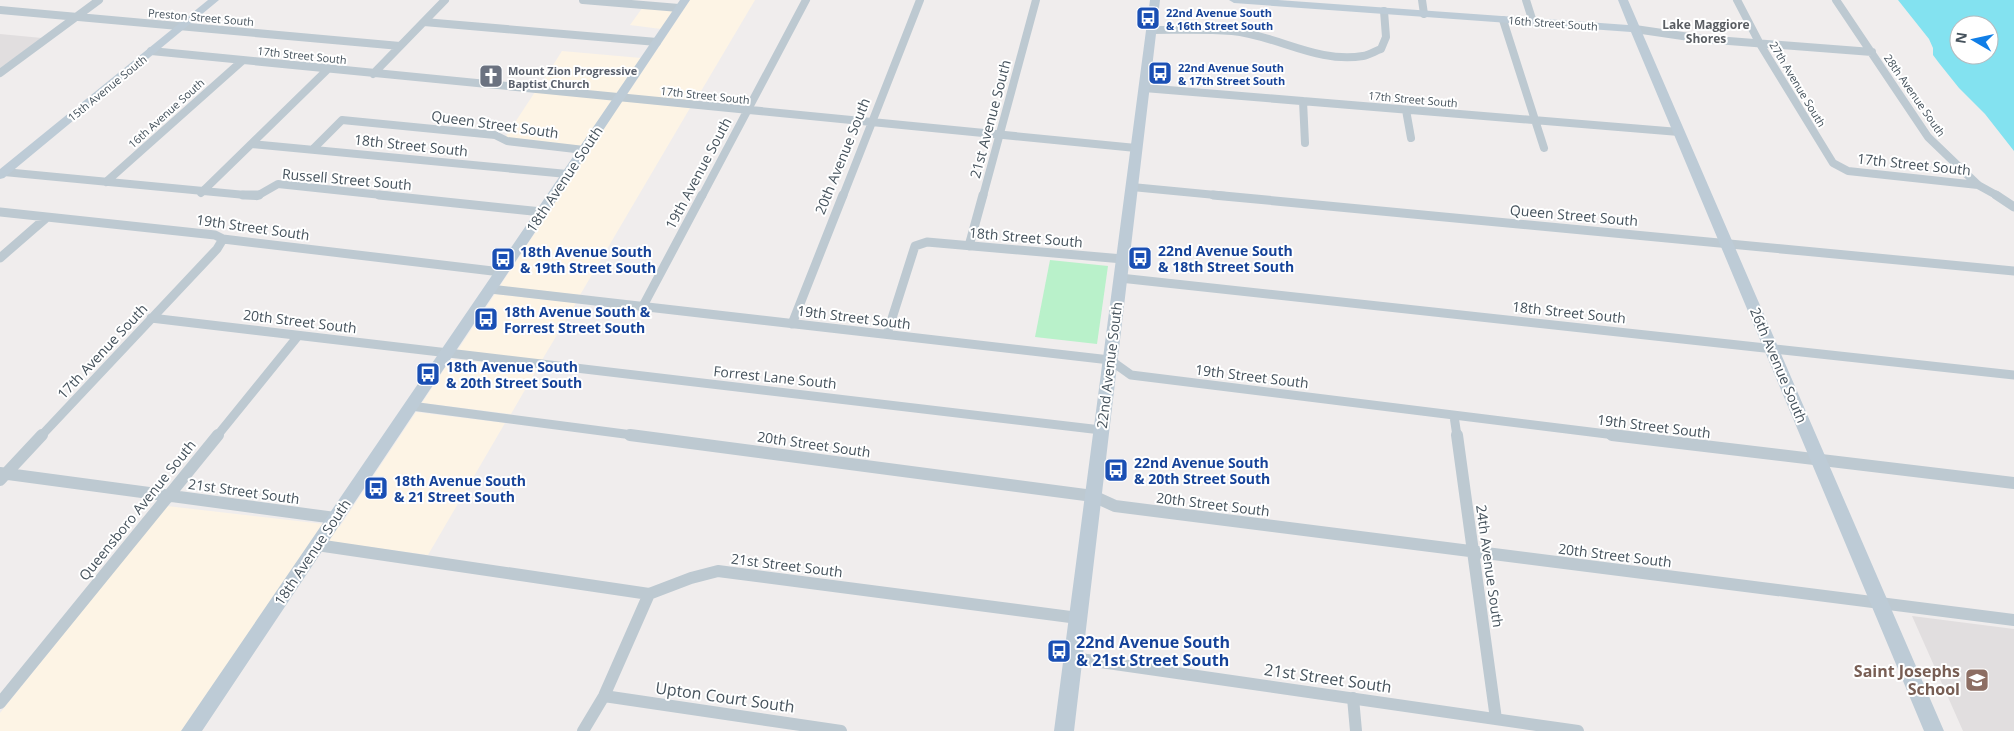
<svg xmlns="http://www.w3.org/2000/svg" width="2014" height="731" viewBox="0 0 2014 731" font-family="'Open Sans',sans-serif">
	<rect width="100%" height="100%" fill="#f0eded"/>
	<!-- commercial -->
	<path fill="#fdf4e5" d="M690,0H755L694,103L626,96Z
		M643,7L674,10L661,29L630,25Z
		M562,51L641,58L616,95L539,87Z
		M535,92L613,100L581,146L510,139L506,136Z
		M622,101L690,108L580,295L500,286Z
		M495,294L576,303L542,360L457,351Z
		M451,359L537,369L511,414L422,403Z
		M416,412L505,423L428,555L327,541L337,526H340Z
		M167,506L324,524L183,731H0V713Z"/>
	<!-- education -->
	<path fill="#e1dedf" d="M0,34L42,38L0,68Z
		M1912,616L2014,629V731H1963Z"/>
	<!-- green -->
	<path fill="#b9f1ca" d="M1050,260L1108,266L1097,344L1035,337Z"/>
	<!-- water -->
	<path fill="#83e2f0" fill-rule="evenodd" d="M1898,0H2014V151L1985,114L1959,88L1939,63L1933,55V48L1929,39ZM1959,25H1989V55H1959Z"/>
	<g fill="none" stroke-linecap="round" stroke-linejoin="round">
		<!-- street-far2 -->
		<path stroke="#bdc9d1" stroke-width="8" d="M583,0L679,8
			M1422,0L1424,14
			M1526,0L1533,22
			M1737,0L1760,44L1833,163L1848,171L1978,185
			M1836,0L1928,137L1978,185L1998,196
			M0,10L400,46
			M1503,20L1544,148
			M424,22L657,42
			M1635,29L1703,39L1872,52
			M1151,30C1178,30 1205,29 1232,31C1276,35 1318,64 1363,56C1369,55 1375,51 1381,49L1386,37L1384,11
			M151,51L1136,148
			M0,73L99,0
			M373,74L445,0
			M1144,88L1679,132
			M1303,101L1305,143
			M1406,110L1411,138
			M252,144L567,174
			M313,149L342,120L495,135L507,141L584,150
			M4,172L256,196
			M106,182L242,61
			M1132,187L1226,196
			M201,193L328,69
			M257,196L278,184L391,196
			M702,196L806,0
			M843,196L920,0
			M983,196L1036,0"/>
		<!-- street-far1 -->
		<path stroke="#bdc9d1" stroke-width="9" d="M243,195H259
			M379,195L542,212
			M1213,195L2014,271
			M1996,195L2014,207
			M0,212L215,235L223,239L501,272
			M969,246L983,195
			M0,258L46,218
			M1120,278L2014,375
			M490,289L1110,360L1131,375L1623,436
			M643,306L702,195
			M151,318L1101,430
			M792,324L843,195
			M887,334L915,246L927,242L1123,259
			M411,406L640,436
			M1454,416L1457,436
			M41,436L217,249L223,239
			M217,436L298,336"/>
		<!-- street -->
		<path stroke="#bdc9d1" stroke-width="12" d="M630,435L1093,496L1115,506L2014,620
			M1457,435L1496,719
			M1612,435L2014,483
			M0,473L335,518
			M0,480L42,435
			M317,545L649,594L691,578L718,571L1078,618
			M1073,658L1578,731
			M604,696L841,731
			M1353,698L1356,731
			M0,703L218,435
			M583,731L604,696L649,594"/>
		<!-- secondary -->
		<path fill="#bdcbd6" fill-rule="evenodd" d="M208,0H219L4,178L0,179V169Z
			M680,0H690L202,731H181Z
			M1150,0H1160L1074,731H1054Z
			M1229,0H1278L1628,25L1618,0H1628L1944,731H1924L1631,32L1234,3Z"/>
	</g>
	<!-- icons -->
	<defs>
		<g id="bus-square" transform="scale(1.25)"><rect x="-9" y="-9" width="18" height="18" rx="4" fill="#1a4fb4" stroke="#fff"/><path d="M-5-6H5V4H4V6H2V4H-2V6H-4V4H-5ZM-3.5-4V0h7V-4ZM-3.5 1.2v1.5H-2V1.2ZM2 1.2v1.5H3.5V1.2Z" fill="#fff"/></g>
		<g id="church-square" transform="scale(1.25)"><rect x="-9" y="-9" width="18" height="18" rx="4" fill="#6b7280" stroke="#fff"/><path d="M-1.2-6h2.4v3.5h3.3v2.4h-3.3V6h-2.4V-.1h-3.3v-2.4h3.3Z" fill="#fff"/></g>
		<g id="school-square" transform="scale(1.25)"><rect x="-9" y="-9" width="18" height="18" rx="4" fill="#8d6e63" stroke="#fff"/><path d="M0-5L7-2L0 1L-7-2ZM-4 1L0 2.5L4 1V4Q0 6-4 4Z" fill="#fff"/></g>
	</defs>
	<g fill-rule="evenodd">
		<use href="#bus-square" x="1148" y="18"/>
		<use href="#bus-square" x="1160" y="73"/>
		<use href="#church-square" x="491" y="76"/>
		<use href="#bus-square" x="1140" y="258"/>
		<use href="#bus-square" x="503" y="259"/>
		<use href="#bus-square" x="486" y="319"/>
		<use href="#bus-square" x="428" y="374"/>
		<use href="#bus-square" x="1116" y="470"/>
		<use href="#bus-square" x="376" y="488"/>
		<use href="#bus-square" x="1059" y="651"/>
		<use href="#school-square" x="1977" y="680"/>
	</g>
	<g text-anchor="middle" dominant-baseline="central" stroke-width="4" stroke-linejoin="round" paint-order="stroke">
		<!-- far-transit labels -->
		<g font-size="11" font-weight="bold" fill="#164399" stroke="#fff" text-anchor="start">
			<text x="1166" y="12">22nd Avenue South<tspan x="1166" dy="13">&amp; 16th Street South</tspan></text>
			<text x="1178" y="67">22nd Avenue South<tspan x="1178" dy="13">&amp; 17th Street South</tspan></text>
		</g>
		<!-- far-street labels -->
		<g font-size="11" fill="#45525c" stroke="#fff">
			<text transform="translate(201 17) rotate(5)">Preston Street South</text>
			<text transform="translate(1553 23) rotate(4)">16th Street South</text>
			<text transform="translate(302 55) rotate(6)">17th Street South</text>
			<text transform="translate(1798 84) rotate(59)">27th Avenue South</text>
			<text transform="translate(107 88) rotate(-39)">15th Avenue South</text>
			<text transform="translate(705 95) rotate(6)">17th Street South</text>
			<text transform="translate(1915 95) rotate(55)">28th Avenue South</text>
			<text transform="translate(1413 99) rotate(5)">17th Street South</text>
			<text transform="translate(166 113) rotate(-42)">16th Avenue South</text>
		</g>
		<!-- far-worship labels -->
		<g font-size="11" font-weight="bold" fill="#5b616d" stroke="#fff" text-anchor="start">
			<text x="508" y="70">Mount Zion Progressive<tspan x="508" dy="13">Baptist Church</tspan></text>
		</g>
		<!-- far-neighbourhood labels -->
		<g font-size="12" font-weight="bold" fill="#5a5e63" stroke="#fff">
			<text x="1706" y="24">Lake Maggiore<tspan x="1706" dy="14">Shores</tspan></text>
		</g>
		<!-- street labels -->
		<g font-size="14" fill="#45525c" stroke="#fff">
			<text transform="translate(990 119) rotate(-75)">21st Avenue South</text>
			<text transform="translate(495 124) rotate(8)">Queen Street South</text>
			<text transform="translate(411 145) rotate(6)">18th Street South</text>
			<text transform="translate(842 156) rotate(-68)">20th Avenue South</text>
			<text transform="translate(1914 164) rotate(6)">17th Street South</text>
			<text transform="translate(698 173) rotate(-62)">19th Avenue South</text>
			<text transform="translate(347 179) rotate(5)">Russell Street South</text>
			<text transform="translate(564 179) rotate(-56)">18th Avenue South</text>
			<text transform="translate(1574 215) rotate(5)">Queen Street South</text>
			<text transform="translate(253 227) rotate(8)">19th Street South</text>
			<text transform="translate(1026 237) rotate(5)">18th Street South</text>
			<text transform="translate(1569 312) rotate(6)">18th Street South</text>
			<text transform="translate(854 317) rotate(7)">19th Street South</text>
			<text transform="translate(300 321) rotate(7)">20th Street South</text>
			<text transform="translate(102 351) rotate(-47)">17th Avenue South</text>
			<text transform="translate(1109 365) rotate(-83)">22nd Avenue South</text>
			<text transform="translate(1779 365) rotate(67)">26th Avenue South</text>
			<text transform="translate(1252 376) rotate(7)">19th Street South</text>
			<text transform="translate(775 377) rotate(6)">Forrest Lane South</text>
			<text transform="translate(1654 426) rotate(7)">19th Street South</text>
			<text transform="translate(814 444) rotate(8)">20th Street South</text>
			<text transform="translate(244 491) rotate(8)">21st Street South</text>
			<text transform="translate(1213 504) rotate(7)">20th Street South</text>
			<text transform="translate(137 510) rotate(-51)">Queensboro Avenue South</text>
			<text transform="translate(312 552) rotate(-56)">18th Avenue South</text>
			<text transform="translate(1615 555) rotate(7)">20th Street South</text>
			<text transform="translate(787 565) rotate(7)">21st Street South</text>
			<text transform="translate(1490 566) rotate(82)">24th Avenue South</text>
		</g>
		<!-- transit labels -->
		<g font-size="14" font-weight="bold" fill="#164399" stroke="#fff" text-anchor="start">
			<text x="1158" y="250">22nd Avenue South<tspan x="1158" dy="16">&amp; 18th Street South</tspan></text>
			<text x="520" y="251">18th Avenue South<tspan x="520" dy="16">&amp; 19th Street South</tspan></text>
			<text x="504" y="311">18th Avenue South &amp;<tspan x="504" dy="16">Forrest Street South</tspan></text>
			<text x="446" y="366">18th Avenue South<tspan x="446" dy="16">&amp; 20th Street South</tspan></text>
			<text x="1134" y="462">22nd Avenue South<tspan x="1134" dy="16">&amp; 20th Street South</tspan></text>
			<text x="394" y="480">18th Avenue South<tspan x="394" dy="16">&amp; 21 Street South</tspan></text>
		</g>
		<!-- near-transit labels -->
		<g font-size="16" font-weight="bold" fill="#164399" stroke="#fff" text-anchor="start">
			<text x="1076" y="642">22nd Avenue South<tspan x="1076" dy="18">&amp; 21st Street South</tspan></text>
		</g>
		<!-- near-education labels -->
		<g font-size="16" font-weight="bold" fill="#785e54" stroke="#fff" text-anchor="end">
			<text x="1960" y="671">Saint Josephs<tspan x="1960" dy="18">School</tspan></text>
		</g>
		<!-- near-street labels -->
		<g font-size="16" fill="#45525c" stroke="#fff">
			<text transform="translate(1328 678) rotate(8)">21st Street South</text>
			<text transform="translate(725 697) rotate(8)">Upton Court South</text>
		</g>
	</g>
	<!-- north arrow -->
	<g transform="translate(1974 40) rotate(279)"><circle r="24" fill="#ffffff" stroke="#b5babe"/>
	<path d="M0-4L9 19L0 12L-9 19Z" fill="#107ee7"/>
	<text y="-8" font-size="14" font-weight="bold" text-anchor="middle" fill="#45525c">N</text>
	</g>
</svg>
